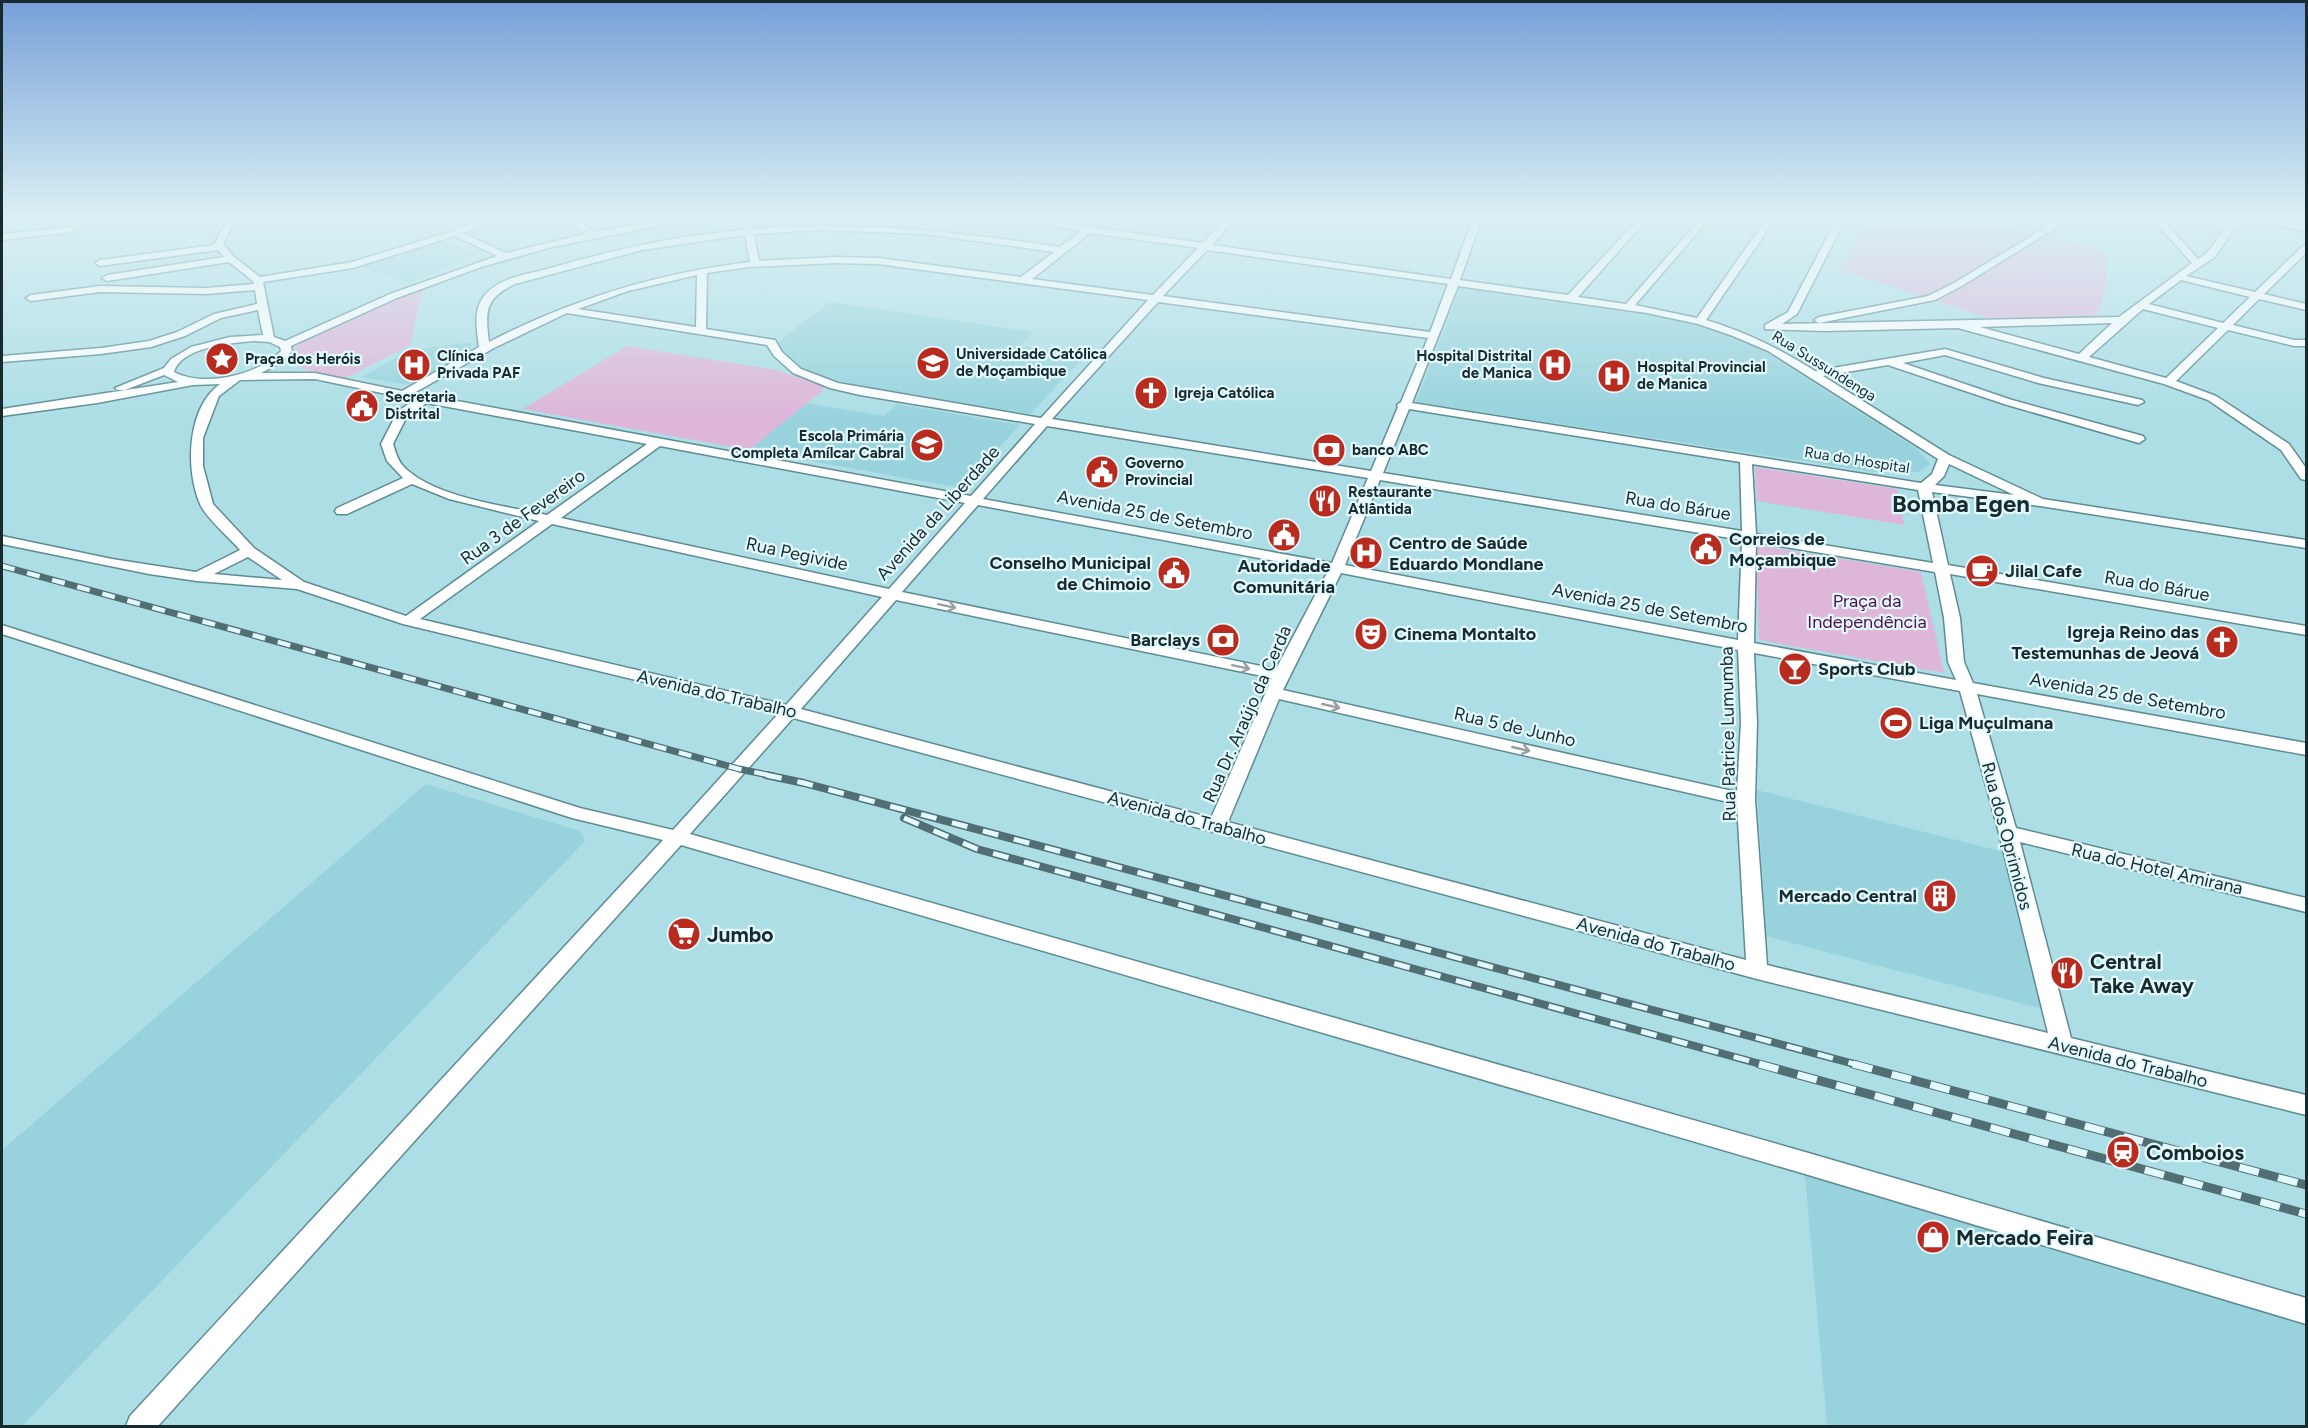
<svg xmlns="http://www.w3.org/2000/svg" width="2308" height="1428" viewBox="0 0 2308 1428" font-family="Figtree,sans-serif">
	<rect width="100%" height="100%" fill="#addee6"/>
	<!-- built -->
	<path fill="#98d3dd" d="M442,240L481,255L410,282L359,267Z
		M1461,286L1666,317L1718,332L1760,349L1916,448L1931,464L1919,472H1876L1416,402Z
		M830,302L1033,332L1020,346L1085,356L1030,414L854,385L793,368L775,344Z
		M471,342V351L408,385L361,377L411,350Z
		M806,403L884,416L897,404L1020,425L961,488L749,450Z
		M426,784L580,831L585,841L22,1426H2V1150Z
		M1757,790L2004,852L2050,1011L1766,936Z
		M1804,1164L2306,1311V1426H1827Z"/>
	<!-- green -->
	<path fill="#ddb6d9" d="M1866,218H1987L1989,222L2106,252L2105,289L2097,316L1989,318L1841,270Z
		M423,288L410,345L344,379C327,375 299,374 292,355L298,344L308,334Z
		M627,346L777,370L827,387L749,450L523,409Z
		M1755,467L1897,489L1904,525L1757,501Z
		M1756,545L1921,572L1944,673L1759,640Z"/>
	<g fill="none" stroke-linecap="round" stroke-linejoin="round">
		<!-- minor casing -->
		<g stroke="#5d8b93" stroke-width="3">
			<path id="minor" d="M194,218H223L187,225L183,222Z
				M228,218H237L223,244L234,257L260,277L352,262L453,231L482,218H495L463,233L506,253L585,234L564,218H574L594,232L674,218H698L552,247L481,267L397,298L291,346L292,351L282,362L261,373H315L402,391L479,347C477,330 472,310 485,295C499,278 527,274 547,269C612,250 677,235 744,230L742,218H750L753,229C858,220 956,232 1060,247L1081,231L1002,218H1028L1203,243L1227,218H1236L1212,245L1451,279L1473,218H1482L1460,280L1568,295L1639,218H1648L1578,297L1626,304L1701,218H1710L1635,305L1697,318L1767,218H1776L1706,320C1746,332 1780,349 1815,371L1945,349L2044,378L2142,400L2144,402L2138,405L2038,383L1945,355L1903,363L2012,400L2143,436L2145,439L2139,443L2004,404L1888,365L1823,376L1949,455L2043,499L2306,540V548L2040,506L1932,492L1948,565L2306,626V635L1950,574L1960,618L1964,662L1973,683L2306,743V755L1977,694L2016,828L2306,898V912L2020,842L2071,1038L2306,1095V1115L1757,979L793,718L690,834L1805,1152L2306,1298V1324L1805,1174L681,845L158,1426H126L130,1416L663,840L572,818L2,634V625L580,808L673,830L778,714L403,624L297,589L197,581L149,574L2,544V536L112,559L196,572L240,550C230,538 206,518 200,504C185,469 187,408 220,384L193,385L97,403L2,416V409L178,382L164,375L125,390H117L115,388L164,368L171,359L191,347L230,337L263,335L258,310L221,318L185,336L151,347L101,354L2,362V356L101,348L149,341L177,332L214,314L257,304L255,290L206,294L100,292L31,301L26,298L31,295L100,286L206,288L254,284L253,281L229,262L107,281L102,278L107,275L224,257L218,250L100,266L95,263L100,260L214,245ZM819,230L926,234L1054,252L1021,277L878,258L835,257L759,261L754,234ZM1090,233L1198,248L1153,295L1032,279ZM745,235L750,262C658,273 572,299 489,342C485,311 485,298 515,284L642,250ZM455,236L497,256L390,294L285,341L274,337L263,282L353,268ZM1207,250L1448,284L1430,332L1163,296ZM835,263L878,264L1148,300L1041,418L838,383L801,369L782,352L775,340L706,329L707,273L749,267ZM697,275L696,327L578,309L628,291ZM1458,286L1647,313L1698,324L1733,336L1768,351L1938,459L1932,474L1921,483L1412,403ZM1158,302L1428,338L1401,402L1397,405L1398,407L1371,471L1052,419ZM567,313L767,345L774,356L793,373L830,388L860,395L1035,424L971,496L414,393L494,348ZM253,341L269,342L280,347L281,351C258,375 205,388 174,372C181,347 231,343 253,341ZM315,379L415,400L398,411L381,444L387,461L403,478L337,508L335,511L337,514H347L412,484L449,499L539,521L406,616L304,582L254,548L213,504L203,466V438L219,396L240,380ZM427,403L647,444L547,515C506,506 438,498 406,469C398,462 396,453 393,444L407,416ZM1409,409L1740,462L1742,531L1383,473ZM1047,426L1368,478L1332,563L983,499ZM660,446L965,503L889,589L561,518ZM1752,464L1918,490L1933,563L1756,534ZM1949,464L2014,495L1935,485L1944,476ZM1380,480L1742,540L1738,640L1345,565ZM978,505L1328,571L1276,669L902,592ZM552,524L882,597L786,705L420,619ZM1756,542L1935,572L1944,618L1948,662L1956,680L1754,643ZM248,557L282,580L214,574ZM1341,573L1738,650L1741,722L1737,792L1283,690ZM896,600L1272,678L1211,818L801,709ZM1754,653L1960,691L1999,833L2048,1033L1767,965L1755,800L1757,722ZM1279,699L1737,804L1746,960L1228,822Z
				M1837,218H1846L1797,314L1782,324L2119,317L2192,263L2151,218H2161L2198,259C2213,251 2215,239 2226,228C2246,208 2282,221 2306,226V232L2252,219L2232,232L2215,257L2186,276L2255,292L2303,246L2306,245V253L2264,294L2306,304V310L2259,299L2233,325L2294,340H2306V346H2294L2228,330L2176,381L2216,396L2289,444L2306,468V480L2301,479L2281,450L2208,400L2164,384L1958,328L1824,331L1765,329V325L1788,312ZM2181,280L2250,297L2223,323L2149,304ZM2143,309L2218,328L2166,378L2089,357ZM2112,323L2079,354L1980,327Z
				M2061,218H2072L1960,287L1935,300L1819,323L1814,320L1819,317L1928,296L1954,283Z
				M71,227L75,230L74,232L2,240V234Z"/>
		</g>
		<!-- minor -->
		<use href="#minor" fill="#fff" fill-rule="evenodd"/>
		<!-- rail-far2 casing -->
		<g stroke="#506e73" stroke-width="7">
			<path id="rail-far2" d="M2,566L739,769L773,776"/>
		</g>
		<!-- rail-far1 casing -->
		<g stroke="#506e73" stroke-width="8">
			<path id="rail-far1" d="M766,775L804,783L1858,1065
				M904,818L977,849L1764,1065"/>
		</g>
		<!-- rail casing -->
		<g stroke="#506e73" stroke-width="9">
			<path id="rail" d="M1759,1064L2306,1214
				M1853,1064L2306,1185"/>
		</g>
		<!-- rail-far2 -->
		<use href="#rail-far2" stroke="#e2fafe" stroke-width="4.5" stroke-dasharray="13" stroke-linecap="butt"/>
		<!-- rail-far1 -->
		<use href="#rail-far1" stroke="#e2fafe" stroke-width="5" stroke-dasharray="16" stroke-linecap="butt"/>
		<!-- rail -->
		<use href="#rail" stroke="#e2fafe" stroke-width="7" stroke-dasharray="20" stroke-linecap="butt"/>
	</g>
	<!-- one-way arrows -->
	<defs><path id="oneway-shaft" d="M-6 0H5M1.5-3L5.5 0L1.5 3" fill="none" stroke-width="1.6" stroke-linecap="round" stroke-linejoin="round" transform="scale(1.5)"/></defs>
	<g stroke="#979fa0">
		<use href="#oneway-shaft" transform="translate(947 606) rotate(12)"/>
		<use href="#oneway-shaft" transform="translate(1241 667) rotate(12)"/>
		<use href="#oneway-shaft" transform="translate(1331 706) rotate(13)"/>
		<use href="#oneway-shaft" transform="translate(1521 749) rotate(13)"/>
	</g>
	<!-- sky -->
	<linearGradient id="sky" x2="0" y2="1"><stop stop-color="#77a0d8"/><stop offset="0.52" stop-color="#daf0f4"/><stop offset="1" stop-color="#daf0f4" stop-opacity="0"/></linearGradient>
	<rect width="2308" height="418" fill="url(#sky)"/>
	<!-- icons -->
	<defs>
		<g id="sight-disc" transform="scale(1.725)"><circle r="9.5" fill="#b92b1f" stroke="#e2fafe"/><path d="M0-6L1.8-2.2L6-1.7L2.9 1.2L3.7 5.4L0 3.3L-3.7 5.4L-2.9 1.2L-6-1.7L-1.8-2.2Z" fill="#fff"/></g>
		<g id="university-disc" transform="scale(1.725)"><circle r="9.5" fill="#b92b1f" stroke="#e2fafe"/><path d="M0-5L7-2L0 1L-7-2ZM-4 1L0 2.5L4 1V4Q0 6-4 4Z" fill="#fff"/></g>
		<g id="hospital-disc" transform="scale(1.725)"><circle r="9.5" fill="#b92b1f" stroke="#e2fafe"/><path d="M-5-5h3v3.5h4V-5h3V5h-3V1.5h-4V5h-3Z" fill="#fff"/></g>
		<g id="church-disc" transform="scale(1.725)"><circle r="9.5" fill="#b92b1f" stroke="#e2fafe"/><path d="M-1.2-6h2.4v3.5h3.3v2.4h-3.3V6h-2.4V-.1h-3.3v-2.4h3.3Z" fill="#fff"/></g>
		<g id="civic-disc" transform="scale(1.725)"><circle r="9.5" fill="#b92b1f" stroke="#e2fafe"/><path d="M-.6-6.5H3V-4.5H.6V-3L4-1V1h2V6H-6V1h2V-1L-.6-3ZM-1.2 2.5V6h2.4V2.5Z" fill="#fff"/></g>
		<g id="school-disc" transform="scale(1.725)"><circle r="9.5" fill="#b92b1f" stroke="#e2fafe"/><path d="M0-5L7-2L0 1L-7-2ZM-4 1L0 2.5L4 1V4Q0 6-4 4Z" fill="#fff"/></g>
		<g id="bank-disc" transform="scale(1.725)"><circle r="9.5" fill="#b92b1f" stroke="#e2fafe"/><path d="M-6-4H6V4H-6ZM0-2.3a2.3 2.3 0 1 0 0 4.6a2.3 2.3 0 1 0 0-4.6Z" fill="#fff"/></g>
		<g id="restaurant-disc" transform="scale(1.725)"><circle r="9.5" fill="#b92b1f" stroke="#e2fafe"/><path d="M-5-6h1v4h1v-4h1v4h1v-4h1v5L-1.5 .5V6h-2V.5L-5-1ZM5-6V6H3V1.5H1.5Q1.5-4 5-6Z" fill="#fff"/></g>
		<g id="cafe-disc" transform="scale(1.725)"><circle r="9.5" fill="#b92b1f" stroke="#e2fafe"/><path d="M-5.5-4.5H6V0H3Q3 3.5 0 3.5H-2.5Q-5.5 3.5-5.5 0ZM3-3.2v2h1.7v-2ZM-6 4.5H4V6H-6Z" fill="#fff"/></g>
		<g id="theatre-disc" transform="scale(1.725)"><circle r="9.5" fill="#b92b1f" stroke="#e2fafe"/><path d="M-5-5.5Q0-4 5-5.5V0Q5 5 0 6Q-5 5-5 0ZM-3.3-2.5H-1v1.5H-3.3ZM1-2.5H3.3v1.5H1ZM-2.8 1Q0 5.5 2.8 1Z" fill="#fff"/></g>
		<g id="bar-disc" transform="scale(1.725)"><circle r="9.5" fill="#b92b1f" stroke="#e2fafe"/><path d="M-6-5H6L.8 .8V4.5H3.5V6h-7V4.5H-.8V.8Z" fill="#fff"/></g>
		<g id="stadium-disc" transform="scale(1.725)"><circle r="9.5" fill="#b92b1f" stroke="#e2fafe"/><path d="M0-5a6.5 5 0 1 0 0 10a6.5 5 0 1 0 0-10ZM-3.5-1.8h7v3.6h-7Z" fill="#fff"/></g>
		<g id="building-disc" transform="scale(1.725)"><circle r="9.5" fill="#b92b1f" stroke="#e2fafe"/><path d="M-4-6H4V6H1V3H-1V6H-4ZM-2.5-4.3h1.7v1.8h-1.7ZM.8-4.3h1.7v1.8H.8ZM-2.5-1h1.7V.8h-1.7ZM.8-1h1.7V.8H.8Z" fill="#fff"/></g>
		<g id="supermarket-disc" transform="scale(1.725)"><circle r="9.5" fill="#b92b1f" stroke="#e2fafe"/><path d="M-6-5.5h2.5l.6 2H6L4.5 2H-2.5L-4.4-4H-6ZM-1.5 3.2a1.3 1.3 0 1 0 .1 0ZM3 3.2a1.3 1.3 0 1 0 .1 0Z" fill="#fff"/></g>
		<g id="station-disc" transform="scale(1.725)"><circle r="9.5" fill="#b92b1f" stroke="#e2fafe"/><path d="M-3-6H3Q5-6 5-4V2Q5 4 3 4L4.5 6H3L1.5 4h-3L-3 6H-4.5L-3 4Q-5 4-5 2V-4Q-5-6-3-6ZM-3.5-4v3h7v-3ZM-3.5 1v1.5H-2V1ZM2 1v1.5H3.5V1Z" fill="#fff"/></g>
		<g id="shop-disc" transform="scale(1.725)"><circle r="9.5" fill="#b92b1f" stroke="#e2fafe"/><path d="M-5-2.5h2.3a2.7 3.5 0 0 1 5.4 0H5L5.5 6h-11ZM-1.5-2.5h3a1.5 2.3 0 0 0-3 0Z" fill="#fff"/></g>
	</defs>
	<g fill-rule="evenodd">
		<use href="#sight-disc" x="222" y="359"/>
		<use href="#university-disc" x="933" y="363"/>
		<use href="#hospital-disc" x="414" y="365"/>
		<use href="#hospital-disc" x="1555" y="365"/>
		<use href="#hospital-disc" x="1614" y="376"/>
		<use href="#church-disc" x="1151" y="393"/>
		<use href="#civic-disc" x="362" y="406"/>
		<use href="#school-disc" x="927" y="445"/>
		<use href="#bank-disc" x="1329" y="450"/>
		<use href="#civic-disc" x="1102" y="472"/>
		<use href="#restaurant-disc" x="1325" y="501"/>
		<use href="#civic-disc" x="1284" y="535"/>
		<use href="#civic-disc" x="1706" y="549"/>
		<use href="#hospital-disc" x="1366" y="553"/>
		<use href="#cafe-disc" x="1982" y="571"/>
		<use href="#civic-disc" x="1174" y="573"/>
		<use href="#theatre-disc" x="1371" y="634"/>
		<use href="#bank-disc" x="1223" y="640"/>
		<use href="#church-disc" x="2222" y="642"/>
		<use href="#bar-disc" x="1795" y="669"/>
		<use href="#stadium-disc" x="1896" y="723"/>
		<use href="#building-disc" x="1940" y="896"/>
		<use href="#supermarket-disc" x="684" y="934"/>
		<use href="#restaurant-disc" x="2067" y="973"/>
		<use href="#station-disc" x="2123" y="1152"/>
		<use href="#shop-disc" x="1933" y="1237"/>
	</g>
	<g text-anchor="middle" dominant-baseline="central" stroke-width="4.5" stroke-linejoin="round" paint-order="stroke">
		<!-- far-poi labels -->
		<g font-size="15" font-weight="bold" fill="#172a2d" stroke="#e2fafe" text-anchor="start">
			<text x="956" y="354">Universidade Católica<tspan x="956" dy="17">de Moçambique</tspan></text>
			<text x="437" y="356">Clínica<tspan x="437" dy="17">Privada PAF</tspan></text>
			<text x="1532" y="356" text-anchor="end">Hospital Distrital<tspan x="1532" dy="17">de Manica</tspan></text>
			<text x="245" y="359">Praça dos Heróis</text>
			<text x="1637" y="367">Hospital Provincial<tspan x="1637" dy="17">de Manica</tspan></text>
			<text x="1174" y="393">Igreja Católica</text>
			<text x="385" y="397">Secretaria<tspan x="385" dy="17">Distrital</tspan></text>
			<text x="904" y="436" text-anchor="end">Escola Primária<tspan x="904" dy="17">Completa Amílcar Cabral</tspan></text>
			<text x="1352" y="450">banco ABC</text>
			<text x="1125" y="463">Governo<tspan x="1125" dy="17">Provincial</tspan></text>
			<text x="1348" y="492">Restaurante<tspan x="1348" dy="17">Atlântida</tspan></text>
		</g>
		<!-- far-street labels -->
		<g font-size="15" fill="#172a2d" stroke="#e2fafe">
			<text transform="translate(1824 366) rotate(32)">Rua Sussundenga</text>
			<text transform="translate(1857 460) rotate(9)">Rua do Hospital</text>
		</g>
		<!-- street labels -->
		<g font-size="18" fill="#172a2d" stroke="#e2fafe">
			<text transform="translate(1678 506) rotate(9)">Rua do Bárue</text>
			<text transform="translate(938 513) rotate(-48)">Avenida da Liberdade</text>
			<text transform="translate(1155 515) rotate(11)">Avenida 25 de Setembro</text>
			<text transform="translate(523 517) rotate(-36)">Rua 3 de Fevereiro</text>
			<text transform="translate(797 554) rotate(12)">Rua Pegivide</text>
			<text transform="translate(2157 586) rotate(10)">Rua do Bárue</text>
			<text transform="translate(1650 608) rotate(11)">Avenida 25 de Setembro</text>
			<text transform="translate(717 694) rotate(13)">Avenida do Trabalho</text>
			<text transform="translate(2128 696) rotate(10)">Avenida 25 de Setembro</text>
			<text transform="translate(1247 714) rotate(-66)">Rua Dr. Araújo da Cerda</text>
			<text transform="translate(1515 727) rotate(13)">Rua 5 de Junho</text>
			<text transform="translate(1728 734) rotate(-91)">Rua Patrice Lumumba</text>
			<text transform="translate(1187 818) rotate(15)">Avenida do Trabalho</text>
			<text transform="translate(2007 836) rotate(75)">Rua dos Oprimidos</text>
			<text transform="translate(2157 869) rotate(13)">Rua do Hotel Amirana</text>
			<text transform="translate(1656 944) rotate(15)">Avenida do Trabalho</text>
			<text transform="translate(2128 1062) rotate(14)">Avenida do Trabalho</text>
		</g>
		<!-- poi labels -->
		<g font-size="18" font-weight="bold" fill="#172a2d" stroke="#e2fafe" text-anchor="start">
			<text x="1729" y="539">Correios de<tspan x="1729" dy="21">Moçambique</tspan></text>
			<text x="1389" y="543">Centro de Saúde<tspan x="1389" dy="21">Eduardo Mondlane</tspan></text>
			<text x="1151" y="563" text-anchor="end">Conselho Municipal<tspan x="1151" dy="21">de Chimoio</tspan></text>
			<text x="1284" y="566" text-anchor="middle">Autoridade<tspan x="1284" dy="21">Comunitária</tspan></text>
			<text x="2005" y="571">Jilal Cafe</text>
			<text x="2199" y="632" text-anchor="end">Igreja Reino das<tspan x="2199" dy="21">Testemunhas de Jeová</tspan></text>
			<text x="1394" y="634">Cinema Montalto</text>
			<text x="1200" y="640" text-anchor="end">Barclays</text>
			<text x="1818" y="669">Sports Club</text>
			<text x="1919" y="723">Liga Muçulmana</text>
			<text x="1917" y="896" text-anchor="end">Mercado Central</text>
		</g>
		<!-- park labels -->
		<g font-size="18" fill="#520c4f" stroke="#e2fafe">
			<text x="1867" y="601">Praça da<tspan x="1867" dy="21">Independência</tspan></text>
		</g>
		<!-- near-poi labels -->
		<g font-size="21" font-weight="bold" fill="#172a2d" stroke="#e2fafe" text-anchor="start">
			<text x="707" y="934">Jumbo</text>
			<text x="2090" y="961">Central<tspan x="2090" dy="24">Take Away</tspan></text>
			<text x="2146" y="1152">Comboios</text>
			<text x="1956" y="1237">Mercado Feira</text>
		</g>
		<!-- district labels -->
		<g font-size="24" font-weight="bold" fill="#172a2d" stroke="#e2fafe">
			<text x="1961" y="503">Bomba Egen</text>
		</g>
	</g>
	<!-- border -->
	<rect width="2308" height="1428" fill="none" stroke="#172a2d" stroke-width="6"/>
</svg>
